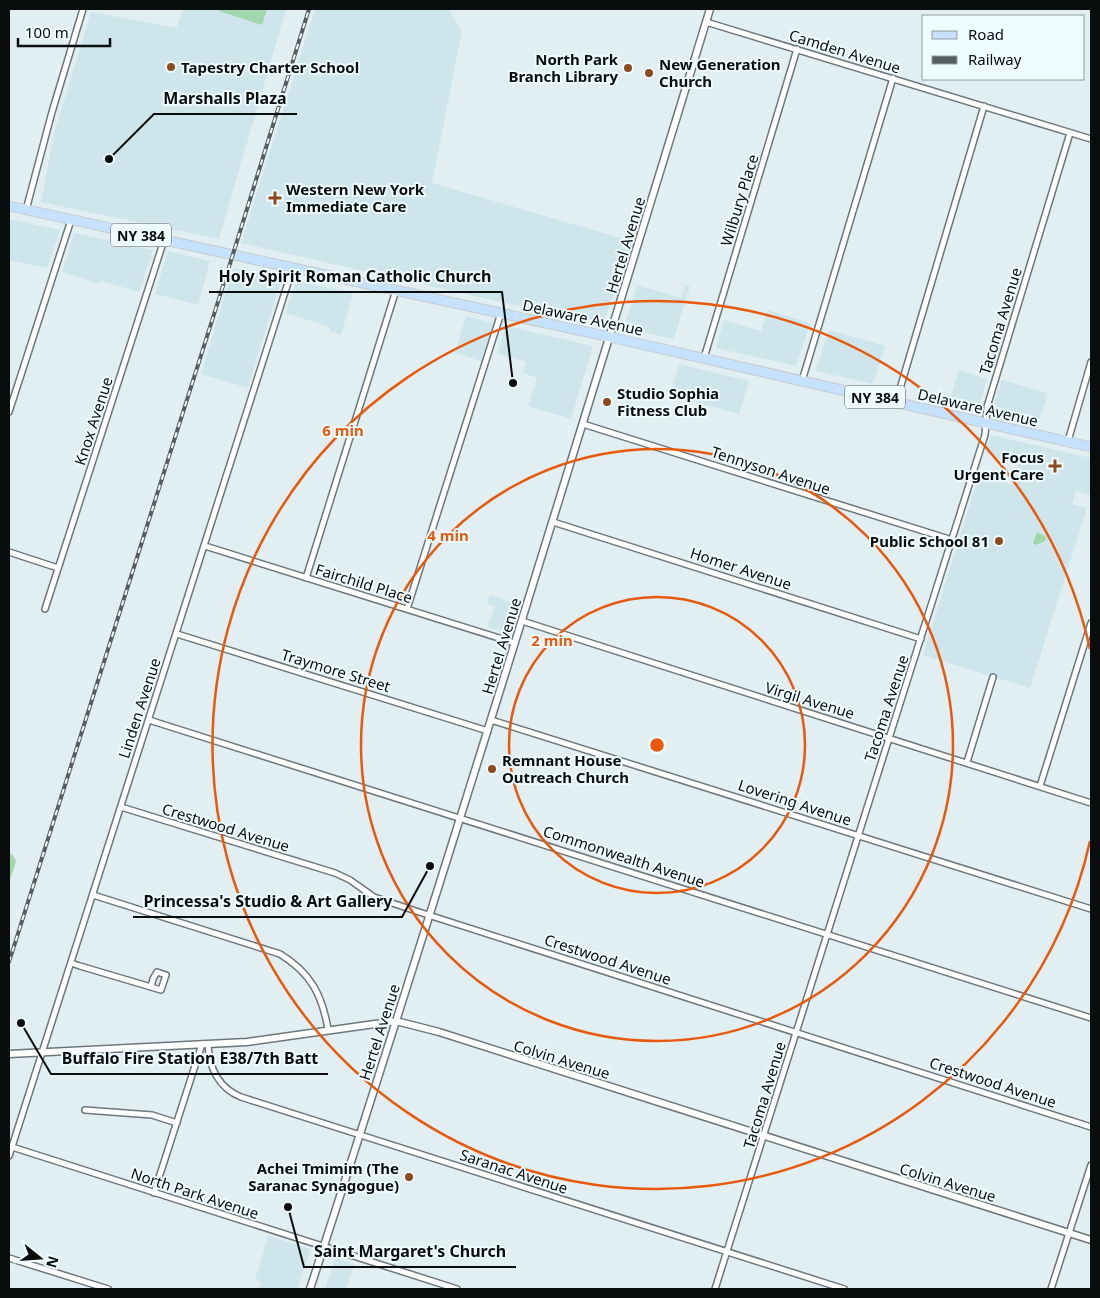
<svg xmlns="http://www.w3.org/2000/svg" width="1100" height="1298" viewBox="0 0 1100 1298" font-family="'Noto Sans',sans-serif">
	<rect width="100%" height="100%" fill="#e1eef2"/>
	<!-- built -->
	<path fill="#cfe5ec" d="M184,9H286L219,239L41,202L54,134L91,12L176,28Z
		M315,9H448L462,31L432,183L631,241L604,322L510,304L241,243Z
		M9,219L60,230L47,268L9,260Z
		M74,233L153,250L139,292L101,281L100,284L62,272Z
		M168,251L210,261L198,305L155,294Z
		M233,268L282,278L248,388L201,374Z
		M296,281L353,293L341,335L329,331L330,327L286,313Z
		M637,285L681,298L685,285L690,286L674,339L629,329L626,327L625,324Z
		M768,310L810,323L796,366L716,348L724,320L761,331Z
		M466,316L493,323L481,361L455,353Z
		M506,326L593,346L571,419L528,406L537,378L523,373L526,362L497,353Z
		M829,330L885,346L873,384L816,371Z
		M679,364L749,381L739,414L670,395Z
		M959,370L987,379L979,406L976,407L949,402Z
		M1002,380L1048,393L1038,424L995,410L993,407Z
		M995,436L1091,458V495L1076,491L1072,504L1087,508L1030,688L923,655L979,475L1012,485L1018,464L986,454L990,438Z
		M490,595L514,603L505,632L488,627L495,606L487,604Z
		M268,1236L311,1249L297,1289H259L261,1282L255,1280Z
		M335,1258L354,1264L346,1289H325Z"/>
	<!-- green -->
	<path fill="#a1d7ac" d="M219,9H267L262,25L219,11Z
		M1037,532L1046,537V539L1043,542L1035,545L1033,543Z
		M9,853L12,854L16,861L9,883Z"/>
	<g fill="none" stroke-linecap="round" stroke-linejoin="round">
		<!-- minor casing -->
		<g stroke="#6c777b" stroke-width="8">
			<path id="minor" d="M706,22L1091,139
				M26,210L52,112L83,9
				M704,358L797,49
				M802,381L893,78
				M896,402L984,106
				M9,412L71,220
				M583,424L952,540
				M1068,441L1091,362
				M553,522L921,639
				M205,546L515,643
				M9,552L58,568
				M306,578L396,290
				M45,609L164,240
				M407,609L501,313
				M522,621L1091,803
				M177,634L488,731
				M149,720L1091,1018
				M491,720L1091,909
				M967,762L993,677
				M1040,786L1091,623
				M121,807L335,873L350,880L374,897L419,912L1091,1127
				M93,895L280,954C311,973 322,995 328,1029
				M71,963L80,966L151,987L161,990L166,975L157,972L153,979L151,987
				M208,1044C209,1068 219,1088 241,1097L844,1289
				M85,1110L152,1115L177,1123
				M12,1147L457,1289
				M9,1156L293,267
				M154,1193L202,1044
				M9,1258L108,1289
				M715,1289L982,444L985,435L987,407L1070,133
				M1051,1289L1091,1165"/>
		</g>
		<!-- tertiary casing -->
		<g stroke="#6c777b" stroke-width="9">
			<path id="tertiary" d="M9,1054L247,1042L396,1021L439,1032L1091,1240
				M310,1289C448,864 579,436 710,9"/>
		</g>
		<!-- primary casing -->
		<g stroke="#c9caca" stroke-width="11">
			<path id="primary" d="M9,206L610,337L1091,447"/>
		</g>
		<!-- minor -->
		<use href="#minor" stroke="#fff" stroke-width="5"/>
		<!-- tertiary -->
		<use href="#tertiary" stroke="#fff" stroke-width="6"/>
		<!-- primary -->
		<use href="#primary" stroke="#c5e1fe" stroke-width="9"/>
		<!-- rail casing -->
		<g stroke="#555d5f" stroke-width="4">
			<path id="rail" d="M9,962L229,267L309,9"/>
		</g>
		<!-- rail -->
		<use href="#rail" stroke="#eefbff" stroke-width="2" stroke-dasharray="5.5" stroke-linecap="butt"/>
	</g>
	<!-- distance rings -->
	<g fill="none" stroke="#e8590c" stroke-width="2.5">
		<circle cx="657" cy="745" r="148"/>
		<circle cx="657" cy="745" r="296"/>
		<path d="M1090 841A444 444 0 1 1 1090 649"/>
	</g>
	<!-- markers -->
	<g fill="#8e4a1c" stroke="#eefbff" stroke-width="2">
		<circle cx="171" cy="67" r="5"/>
		<circle cx="628" cy="68" r="5"/>
		<circle cx="649" cy="73" r="5"/>
		<path d="M272.5 190.5h5v5h5v5h-5v5h-5v-5h-5v-5h5z"/>
		<circle cx="607" cy="402" r="5"/>
		<path d="M1052.5 458.5h5v5h5v5h-5v5h-5v-5h-5v-5h5z"/>
		<circle cx="999" cy="541" r="5"/>
		<circle cx="492" cy="769" r="5"/>
		<circle cx="409" cy="1177" r="5"/>
	</g>
	<g text-anchor="middle" dominant-baseline="central" stroke-width="4" stroke-linejoin="round" paint-order="stroke">
		<!-- shield labels -->
		<g fill="#eefbff" stroke="#4e5456" stroke-width="1">
			<rect x="111" y="223.5" width="60" height="23" rx="4"/>
			<rect x="845" y="385.5" width="60" height="23" rx="4"/>
		</g>
		<g font-size="14" font-weight="bold" fill="#090d0e">
			<text x="141" y="235">NY 384</text>
			<text x="875" y="397">NY 384</text>
		</g>
		<!-- street labels -->
		<g font-size="15" fill="#090d0e" stroke="#eefbff">
			<text transform="translate(845 51) rotate(17)">Camden Avenue</text>
			<text transform="translate(739 200) rotate(-73)">Wilbury Place</text>
			<text transform="translate(625 245) rotate(-73)">Hertel Avenue</text>
			<text transform="translate(583 317) rotate(12)">Delaware Avenue</text>
			<text transform="translate(1000 321) rotate(-73)">Tacoma Avenue</text>
			<text transform="translate(978 407) rotate(13)">Delaware Avenue</text>
			<text transform="translate(93 421) rotate(-72)">Knox Avenue</text>
			<text transform="translate(771 470) rotate(18)">Tennyson Avenue</text>
			<text transform="translate(741 568) rotate(18)">Homer Avenue</text>
			<text transform="translate(364 583) rotate(17)">Fairchild Place</text>
			<text transform="translate(501 646) rotate(-73)">Hertel Avenue</text>
			<text transform="translate(336 670) rotate(17)">Traymore Street</text>
			<text transform="translate(810 700) rotate(17)">Virgil Avenue</text>
			<text transform="translate(139 708) rotate(-72)">Linden Avenue</text>
			<text transform="translate(886 708) rotate(-72)">Tacoma Avenue</text>
			<text transform="translate(795 802) rotate(18)">Lovering Avenue</text>
			<text transform="translate(226 827) rotate(17)">Crestwood Avenue</text>
			<text transform="translate(624 856) rotate(18)">Commonwealth Avenue</text>
			<text transform="translate(608 959) rotate(18)">Crestwood Avenue</text>
			<text transform="translate(379 1032) rotate(-72)">Hertel Avenue</text>
			<text transform="translate(562 1059) rotate(17)">Colvin Avenue</text>
			<text transform="translate(993 1082) rotate(18)">Crestwood Avenue</text>
			<text transform="translate(764 1095) rotate(-73)">Tacoma Avenue</text>
			<text transform="translate(514 1171) rotate(18)">Saranac Avenue</text>
			<text transform="translate(948 1182) rotate(17)">Colvin Avenue</text>
			<text transform="translate(195 1193) rotate(18)">North Park Avenue</text>
		</g>
		<!-- poi labels -->
		<g font-size="15" font-weight="bold" fill="#090d0e" stroke="#eefbff" text-anchor="start">
			<text x="618" y="59" text-anchor="end">North Park<tspan x="618" dy="17">Branch Library</tspan></text>
			<text x="659" y="64">New Generation<tspan x="659" dy="17">Church</tspan></text>
			<text x="181" y="67">Tapestry Charter School</text>
			<text x="286" y="189">Western New York<tspan x="286" dy="17">Immediate Care</tspan></text>
			<text x="617" y="393">Studio Sophia<tspan x="617" dy="17">Fitness Club</tspan></text>
			<text x="1044" y="457" text-anchor="end">Focus<tspan x="1044" dy="17">Urgent Care</tspan></text>
			<text x="989" y="541" text-anchor="end">Public School 81</text>
			<text x="502" y="760">Remnant House<tspan x="502" dy="17">Outreach Church</tspan></text>
			<text x="399" y="1168" text-anchor="end">Achei Tmimim (The<tspan x="399" dy="17">Saranac Synagogue)</tspan></text>
		</g>
	</g>
	<circle cx="657" cy="745" r="8" fill="#e8590c" stroke="#eefbff" stroke-width="2.5"/>
	<g font-size="15" text-anchor="middle" font-weight="bold" fill="#e8590c" stroke="#eefbff" stroke-width="4" stroke-linejoin="round" paint-order="stroke">
		<text x="343" y="436">6 min</text>
		<text x="448" y="541">4 min</text>
		<text x="552" y="646">2 min</text>
	</g>
	<!-- callouts -->
	<path fill="none" stroke="#090d0e" stroke-width="2" d="M109 159L154 114H297M513 383L502 292H209M430 866L402 917H133M21 1023L51 1074H328M288 1207L304 1267H516"/>
	<g fill="#090d0e" stroke="#eefbff" stroke-width="2">
		<circle cx="109" cy="159" r="5"/>
		<circle cx="513" cy="383" r="5"/>
		<circle cx="430" cy="866" r="5"/>
		<circle cx="21" cy="1023" r="5"/>
		<circle cx="288" cy="1207" r="5"/>
	</g>
	<g font-size="16" text-anchor="middle" font-weight="bold" fill="#090d0e" stroke="#eefbff" stroke-width="4" stroke-linejoin="round" paint-order="stroke">
		<text x="225" y="104">Marshalls Plaza</text>
		<text x="355" y="282">Holy Spirit Roman Catholic Church</text>
		<text x="268" y="907">Princessa's Studio &amp; Art Gallery</text>
		<text x="190" y="1064">Buffalo Fire Station E38/7th Batt</text>
		<text x="410" y="1257">Saint Margaret's Church</text>
	</g>
	<!-- border -->
	<rect width="1100" height="1298" fill="none" stroke="#090d0e" stroke-width="20"/>
	<!-- legend -->
	<rect x="922" y="15" width="162" height="65" fill="#eefbff" stroke="#929c9f"/>
	<rect x="932" y="31" width="25" height="8" fill="#c5e1fe" stroke="#929c9f"/>
	<text x="968" y="40" font-size="15" fill="#090d0e">Road</text>
	<rect x="932" y="56" width="25" height="8" fill="#555d5f" stroke="#929c9f"/>
	<text x="968" y="65" font-size="15" fill="#090d0e">Railway</text>
	<!-- north arrow -->
	<g transform="translate(40 1258) rotate(107)" stroke="#eefbff" stroke-width="4" paint-order="stroke">
	<path d="M0-4L9 19L0 12L-9 19Z" fill="#090d0e"/>
	<text y="-8" font-size="14" font-weight="bold" text-anchor="middle" fill="#090d0e">N</text>
	</g>
	<!-- scale -->
	<path d="M18 38v8h92v-8" fill="none" stroke="#090d0e" stroke-width="2.5"/>
	<text x="25" y="38" font-size="15" fill="#090d0e" stroke="#eefbff" stroke-width="4" paint-order="stroke">100 m</text>
</svg>
